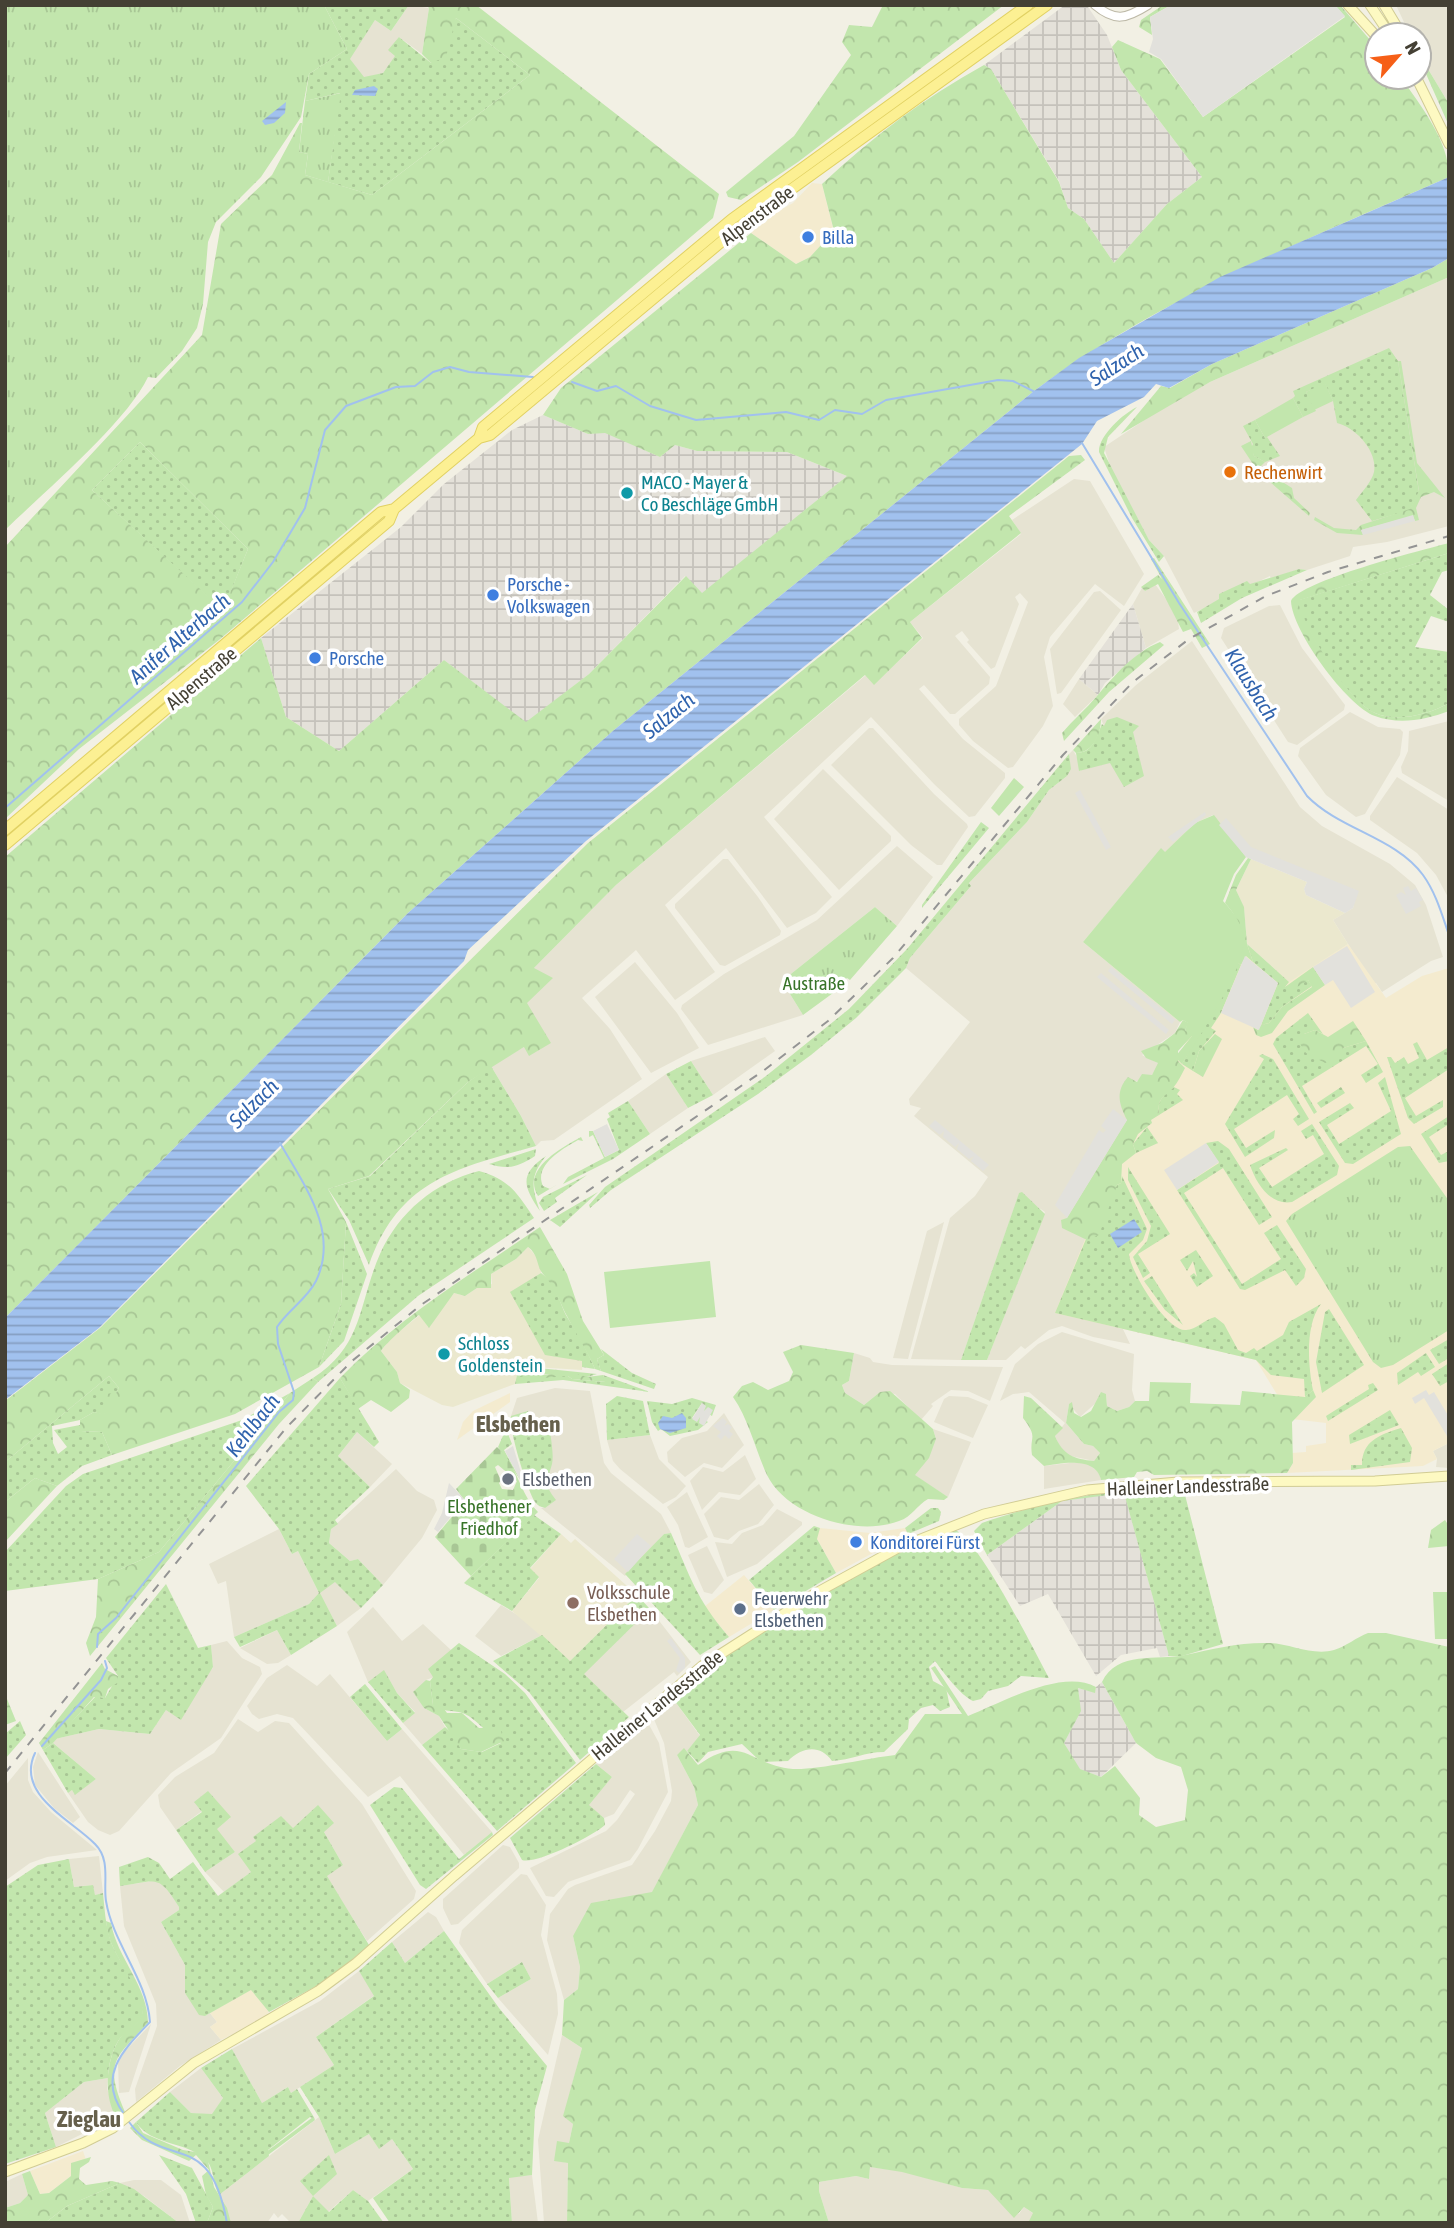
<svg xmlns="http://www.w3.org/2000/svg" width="1454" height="2228" viewBox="0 0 1454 2228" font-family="'Asap Condensed',sans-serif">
	<defs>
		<pattern id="industrial-grid" width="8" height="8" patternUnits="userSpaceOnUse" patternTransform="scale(1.75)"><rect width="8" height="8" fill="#e4e1d9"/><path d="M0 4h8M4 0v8" fill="none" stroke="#c5c2bb"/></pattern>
		<pattern id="grass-dots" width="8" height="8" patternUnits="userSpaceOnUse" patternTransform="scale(1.75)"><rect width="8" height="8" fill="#c2e6ad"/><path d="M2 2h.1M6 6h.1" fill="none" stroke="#a8c695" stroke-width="1.8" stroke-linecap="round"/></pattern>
		<pattern id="forest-crowns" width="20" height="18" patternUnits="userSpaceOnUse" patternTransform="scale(1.75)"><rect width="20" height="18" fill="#c2e6ad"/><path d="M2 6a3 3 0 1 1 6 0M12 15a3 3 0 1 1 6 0" fill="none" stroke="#a8c695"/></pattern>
		<pattern id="cemetery-stones" width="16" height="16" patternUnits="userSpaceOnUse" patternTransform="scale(1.75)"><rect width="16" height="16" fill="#c2e6ad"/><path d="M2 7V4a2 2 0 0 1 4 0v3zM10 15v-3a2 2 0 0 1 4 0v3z" fill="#a8c695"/></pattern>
		<pattern id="park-tufts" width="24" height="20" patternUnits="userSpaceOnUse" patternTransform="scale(1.75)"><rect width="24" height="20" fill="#c2e6ad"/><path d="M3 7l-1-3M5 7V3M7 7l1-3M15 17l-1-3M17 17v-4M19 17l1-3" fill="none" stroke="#a8c695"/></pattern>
		<pattern id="water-rules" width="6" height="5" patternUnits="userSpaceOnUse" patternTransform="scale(1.75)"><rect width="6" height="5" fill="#a1c1ee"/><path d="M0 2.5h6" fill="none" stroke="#859ec2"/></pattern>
	</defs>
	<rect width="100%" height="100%" fill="#f2f0e4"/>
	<!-- residential -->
	<path fill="#e6e3d2" d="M409,5L429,8L422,54L399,37L396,56L383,73L364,78L349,59L375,20L391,31Z
		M1396,5H1449V104L1419,54V35H1410Z
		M1449,277V526L1387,542L1353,547L1350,556L1307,570L1299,569L1271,579L1270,576L1194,613L1164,556L1149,540L1112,472L1104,447L1179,397L1210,382Z
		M1074,479L1090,481L1144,574L1124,606L1095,584L1050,637L1044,657L1053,706L1043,726L1013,767L1008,768L973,741L959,725V719L996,686L1028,602L1020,593L1015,597L1019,604L995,667L991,669L967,642L969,640L962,631L955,636L990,677L989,684L955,714H950L924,685L919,689L963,739L1005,773V778L975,816L969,817L934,784L871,717L764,817L832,897L816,913L787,928L726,848L665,905L715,972L675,1000L636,950L582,998L610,1029L642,1079L554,1140L541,1141L536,1146L521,1116L491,1066L524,1047L527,1003L533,969L616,885L866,675L874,684L923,638L910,622L1021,534L1012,520Z
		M1155,584L1177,614L1179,629L1146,648L1133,604L1142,588L1145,591Z
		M1100,591L1121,610L1061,693L1057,694L1050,649L1094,592Z
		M1280,605L1302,648L1345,705L1344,710L1297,745L1288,742L1221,638L1224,628L1269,606Z
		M1192,641L1300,807L1322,826L1390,864L1415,885L1426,905L1443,957L1431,961L1382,992L1376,983L1373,984L1333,920L1353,908L1356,895L1246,857L1213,815L1195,823L1165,853L1161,849L1083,942L1180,1022L1175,1033L1142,1055L1158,1063V1067L1152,1075L1135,1082L1123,1104L1127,1120L1070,1230L1086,1239L1056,1312L1123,1329L1130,1344L1093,1337L1062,1326L1049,1330L1025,1349L1021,1346L1006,1360H987L1045,1212L1019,1194L961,1360L911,1359L950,1218L975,1196L988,1177L914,1116L921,1108L910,1105L909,1099L970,1022L906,968L910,958L971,886L969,883L1027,822L1049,790L1067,776L1069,754L1073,750L1080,763V771L1138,727L1104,726L1101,719L1136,685Z
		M1079,679L1098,695L1075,717L1063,704Z
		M1350,712L1378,727L1400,729L1403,732L1400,755L1365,814L1356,817L1326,795L1298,756L1300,748Z
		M1449,721V801L1402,773L1401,767L1408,751L1409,731Z
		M869,728H873L934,794L967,824L968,827L942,865H937L911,845L831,765Z
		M823,769L891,836V841L839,890L774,819Z
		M1397,777L1449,810V899L1436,875L1417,853L1370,820V816Z
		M897,846L933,877L897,926L875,907L782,981L803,1015L708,1045L681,1009L682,1005L724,974L817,920Z
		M723,859H728L758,897L781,931L780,935L725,966L720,965L675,908V904Z
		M635,962L677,1013L699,1048L651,1073L595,997Z
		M765,1037L775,1051L713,1095L691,1061Z
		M666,1074L688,1108L650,1134L628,1101Z
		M944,1222L908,1359L893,1358L927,1231Z
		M1062,1332L1134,1354L1132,1390L1135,1401L1129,1407L1117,1411L1107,1406L1106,1394L1080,1417L1069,1404L1066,1423L1084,1444L1093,1446L1100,1453L1094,1461L1066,1455L1061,1451L1055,1436L1065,1423L1029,1392L1013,1394L1000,1401L1015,1364L1038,1344Z
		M854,1353L870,1358L873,1362L892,1365L1003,1367L990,1401L968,1391L951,1390L931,1404L933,1406L921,1420L895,1394L880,1392L864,1405L845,1393L842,1385L849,1381Z
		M555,1388L590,1391L604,1463L611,1473L661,1514L671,1533L664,1534L625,1576L541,1508H545L550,1492L546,1484L550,1431L533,1433L511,1416L517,1398Z
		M949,1396L968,1397L988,1405L973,1438L934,1422L944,1399Z
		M724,1413L744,1445L722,1468L704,1463L685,1477L668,1462L667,1452L682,1438L707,1431Z
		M933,1429L971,1442L948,1497L914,1475L936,1439Z
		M357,1432L392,1464L370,1487L338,1456Z
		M650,1435L659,1459L686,1486L676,1497L663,1504L620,1469L613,1461L607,1440Z
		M1449,1443V1468L1436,1467L1437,1459L1433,1451Z
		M745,1455L756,1479L740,1495L719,1492L702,1510L690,1481L703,1467L723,1472Z
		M1078,1462L1089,1464L1099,1473L1101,1480L1044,1489V1466Z
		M396,1469L417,1491L434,1500L437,1510L422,1538L383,1585L358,1559L350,1561L329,1543L331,1529Z
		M759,1484L774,1505L758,1524L739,1531L728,1540L714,1537L704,1514L721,1497L739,1500Z
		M687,1492L708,1537L689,1548L685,1547L678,1525L667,1507Z
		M777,1509L802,1522V1525L757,1564L727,1577L715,1542L732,1544L742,1533L763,1525Z
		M279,1529L292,1554L298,1551L319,1593L335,1581L361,1608L337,1626L320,1594L309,1604L234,1637L226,1581L218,1584L209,1564Z
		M707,1546L724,1580L712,1594L704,1592L688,1555Z
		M501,1605L524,1619L542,1635L501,1656L475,1636Z
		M373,1607L402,1641L423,1624L451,1650L434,1677L426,1680L420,1701L424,1708L439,1716L445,1727L422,1745L403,1723L415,1712L397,1693L384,1671L368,1682L347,1632Z
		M650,1609L691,1662L677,1676L674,1672L623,1712L583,1674Z
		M277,1630L291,1655L278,1663L267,1664L240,1648Z
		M227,1641L242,1658L260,1667L262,1674L221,1738L171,1773L119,1831L110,1835L98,1830L88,1822L68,1793L72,1790L75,1794L96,1779L53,1743L55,1739L99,1729L150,1734L166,1710L213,1668L211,1645Z
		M287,1665L317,1686L330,1674L387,1741L402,1729L492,1832L464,1855L400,1776L368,1797L293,1718L277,1714L259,1719L252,1714L247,1706L267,1678Z
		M674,1700L700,1736L687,1751L677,1755L694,1787L698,1805L652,1893L573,1936L580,1967L578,1989L564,2000L547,1940L550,1914L568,1889L575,1885L632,1865L655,1831L671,1801L672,1791L664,1743L653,1717Z
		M238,1719L258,1732L275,1721L289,1723L362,1804L416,1891L414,1899L367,1941L326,1876L343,1865L324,1832L293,1828L254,1837L257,1841L251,1872L224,1892L205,1872L235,1852L216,1829L230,1818L202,1811L176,1830L160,1807L158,1795L175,1777L214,1753Z
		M647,1721L659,1743L668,1792L638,1849L630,1860L568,1882L554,1897L546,1896L530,1868L606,1831L617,1820L635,1794L630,1790L614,1814L604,1818L588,1805L612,1777L596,1764Z
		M38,1752L80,1817L73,1823L54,1808L35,1785L33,1767Z
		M28,1758V1780L33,1792L51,1812L97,1850L47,1857L30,1863L5,1881V1786Z
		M503,1845L510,1847L519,1863V1868L458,1924L451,1925L443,1908V1899Z
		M99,1856L103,1893L95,1895L92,1885L74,1887L69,1859Z
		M521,1874L527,1875L546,1905L541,1935L557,1994L558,2014L548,2055L498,1998L531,1979L522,1962L487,1984L459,1943L462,1930Z
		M159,1880L165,1884L179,1907V1910L161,1922L185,1965V1993L205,2016L210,2013L217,2022L210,2027L221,2040L180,2066L136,2102L135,2089L157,2026L156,2004L124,1926L120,1886Z
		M428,1912L436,1917L444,1931L405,1963L392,1942Z
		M359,1971L375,1995L316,2037L334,2065L291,2093L288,2087L262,2103L232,2049L320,2001Z
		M151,2024L129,2092L119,2093L118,2063L125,2051Z
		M562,2035L582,2048L564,2115L573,2124L569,2143L554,2160L568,2163L567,2223H544L538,2140Z
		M201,2068L223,2098L212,2115L191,2113L170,2092Z
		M108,2078L107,2088L116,2117L56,2147L45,2113L84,2082Z
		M319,2117L335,2154L369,2134L392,2139L413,2169L368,2201L353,2190L328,2212L313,2196L298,2223H291L282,2214L278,2218L274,2213L267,2223H231L219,2195Z
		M870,2167L902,2171L962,2188L988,2190L1019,2214L1024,2207L1034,2214L1028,2223H829L819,2191V2182L856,2176L869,2179Z
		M22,2174L28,2195L20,2203L5,2208V2182Z
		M532,2175L538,2223H512L509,2177Z
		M134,2180H161L181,2195L190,2223H179L144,2196L120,2183Z"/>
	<!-- commercial -->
	<path fill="#f4ebcf" d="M812,183L822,184L834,232L810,257L796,264L751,233L760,222L765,223L772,215L793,203Z
		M1243,942L1289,981L1348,944L1386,998L1422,976L1449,968V1443L1433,1451L1437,1459L1423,1466L1287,1473L1293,1463L1292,1453L1306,1452V1446L1326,1443V1423L1292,1419L1256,1360L1055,1313L1112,1173Z
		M510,1393V1402L457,1440L463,1422L473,1411Z
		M820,1528L870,1533L905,1528L908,1534L836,1573L816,1537Z
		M744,1575L774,1610L729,1637L704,1607Z
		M251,1989L269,2012L261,2020L221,2040L210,2027L217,2022L210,2013Z
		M83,2151L86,2160L71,2176L49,2193L40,2194L30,2171Z"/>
	<!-- industrial -->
	<path fill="url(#industrial-grid)" d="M1065,5L1088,7L1107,35L1121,70L1202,177L1167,204L1114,263L1084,219L1068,208L1059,181L991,69L984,65Z
		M543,415L588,434L605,432L660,457L675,445L697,451L787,452L847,476L702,594L685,576L589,674L526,723L444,660L339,751L286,717L261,638L401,527L444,484L512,430Z
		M1133,604L1146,648L1105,683L1098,695L1079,679Z
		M1124,1492L1169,1656L1160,1657L1157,1648L1121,1655L1096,1676L1048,1594L1020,1606L987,1555L1062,1501Z
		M1102,1682L1136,1743L1101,1777L1079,1769L1064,1743L1080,1711L1078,1688L1095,1692L1096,1687Z"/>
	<!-- education -->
	<path fill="#ebe8ce" d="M1251,859L1307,882L1304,889L1306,895L1345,913L1333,920L1348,944L1289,982L1247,944L1244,908L1236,890Z
		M528,1247L541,1262V1273L511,1293L583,1361L582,1370L519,1366L515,1384L453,1407L442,1405L400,1383L397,1372L381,1351L391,1338L420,1315L429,1328L449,1296L454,1293L465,1296L477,1288L492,1284L491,1274L516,1259Z
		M561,1534L571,1543L575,1539L637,1595L570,1661L512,1611L539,1578L530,1569Z"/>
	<!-- grass -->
	<path fill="url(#grass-dots)" d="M324,5H409L391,31L375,20L350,59L364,77L383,73L395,56L388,50L399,37L431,63L456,18L530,75L372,195L328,182L340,93L305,101L309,74L347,49Z
		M1389,348L1398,361L1419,492L1410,510L1372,521L1356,500C1362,492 1372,481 1374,472C1378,451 1355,427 1337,423L1333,401L1325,384L1306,392L1316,411L1303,417L1293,398L1295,396L1293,391Z
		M1137,407L1108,437L1104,453L1149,540L1164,556L1159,562L1132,518L1099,452C1098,436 1124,413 1137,407Z
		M1255,420L1265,438L1267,437L1280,456L1265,462L1254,456L1251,448L1253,444L1243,426Z
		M140,442L248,549L223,611L92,490Z
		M1449,553V570L1442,572L1430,595L1449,610V622L1431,616L1415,647L1449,652V703C1430,714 1397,723 1375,713C1346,700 1308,633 1297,603L1299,600Z
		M1299,569L1307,570L1242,598L1201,623L1197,612L1219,599V594L1247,581L1250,584Z
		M1117,717L1139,726L1133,732L1144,776L1124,787L1110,763L1079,771L1076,753C1093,753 1096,738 1102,724L1104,726L1107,720Z
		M1069,754L1071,769L1067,776L1049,790L1027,822L969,883L971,886L910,958L906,968L856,1018L811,1055L758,1094L611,1190L590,1208L589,1205L605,1187L766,1076L849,1009L907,949Z
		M981,822L989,828L922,908V905Z
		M1247,944L1289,982L1285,987L1308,980L1312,986L1282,1007L1269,1023L1261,1025L1278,983L1253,962Z
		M1238,963L1241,965L1221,1013L1211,1028L1216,1031L1199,1051L1193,1071L1182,1064Z
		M1308,1013L1323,1034L1315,1030L1304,1034L1343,1048L1366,1041L1383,1072L1366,1083L1361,1075L1378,1064L1366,1046L1302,1086L1317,1112L1314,1114L1273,1044L1276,1038Z
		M1417,1042L1427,1060L1449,1047V1069L1405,1098L1416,1116L1443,1100V1107L1414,1124L1408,1118L1387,1057H1391L1395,1063L1404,1057L1408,1064L1419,1058L1413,1044Z
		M1262,1054L1273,1059L1309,1119L1298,1126L1293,1119L1299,1114L1287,1095L1234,1129L1246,1148L1275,1130L1274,1138L1245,1157L1225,1124L1264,1059L1259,1056Z
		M691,1061L713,1095L688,1108L666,1074Z
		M491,1066L521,1116L536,1146C458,1168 399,1179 369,1265L349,1220L328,1189L370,1176L468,1082Z
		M1385,1077L1401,1134L1353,1164L1345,1163L1319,1122L1350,1103L1354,1108L1327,1125L1339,1144L1391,1111L1378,1083Z
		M1174,1087L1180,1090L1177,1094L1183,1100L1159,1115C1157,1099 1163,1096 1174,1087Z
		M1341,1087L1345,1093L1321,1108L1317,1103Z
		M628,1101L650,1134L613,1159L563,1184L568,1177L604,1158L593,1135L589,1137V1131H593L605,1157L619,1150L607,1119L610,1117L608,1113Z
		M1449,1116V1124L1429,1137L1441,1155L1449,1151V1161L1439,1163L1421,1134Z
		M1312,1124L1339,1166L1337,1175L1292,1202C1270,1206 1256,1183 1250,1165L1286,1148L1288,1150L1259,1168L1272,1187L1324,1154L1313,1135L1306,1139L1301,1131Z
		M1147,1127L1158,1143L1136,1153L1133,1144Z
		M581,1137L583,1141L578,1140C564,1148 533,1165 543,1186L550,1189L558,1184L538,1196C521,1169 563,1147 581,1137Z
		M1218,1141L1229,1149L1272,1217L1259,1225L1223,1168L1184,1193L1242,1284L1281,1259L1264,1233L1277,1225L1306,1269L1304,1278L1296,1286L1285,1270L1245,1290L1240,1289L1177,1190L1219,1163L1206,1143Z
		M536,1149L535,1156C518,1167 508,1170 489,1164Z
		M546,1156C529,1176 532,1189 540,1211C524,1187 518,1175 546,1156Z
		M1128,1167L1170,1234L1138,1254L1150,1273L1143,1278L1133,1257L1147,1241L1151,1226L1128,1180Z
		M479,1171C510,1180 516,1192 534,1218L418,1296L318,1382L313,1378C364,1345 358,1304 380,1254C399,1212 435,1182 479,1171Z
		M587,1175L555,1198L557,1202L544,1211L539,1203L543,1197Z
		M1122,1176L1147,1229L1143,1240L1129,1254C1130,1271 1167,1332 1186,1330C1196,1330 1205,1319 1215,1317L1224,1324L1238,1350L1246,1353L1254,1348L1257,1351L1283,1335L1289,1322L1321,1304C1305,1324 1308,1366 1313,1390L1305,1397L1304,1379L1271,1375L1256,1360L1055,1313L1086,1239L1117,1185L1121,1183Z
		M598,1192L560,1227L550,1220Z
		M1022,1192L1045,1214L987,1360H961L1019,1193Z
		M346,1222L367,1274L344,1341L319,1367L341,1304Z
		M1196,1250L1213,1276L1197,1287L1190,1276L1194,1273L1197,1277L1193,1261L1187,1271L1180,1260Z
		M541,1273C559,1286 558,1303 569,1320C579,1336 588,1352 595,1369L582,1367V1361L545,1355L510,1292Z
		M1152,1276L1183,1325L1165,1310L1144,1281Z
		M1329,1309L1364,1365L1322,1393L1316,1362L1325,1312Z
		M1449,1339V1358L1439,1364L1430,1350Z
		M601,1349L632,1373L656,1384L654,1389L601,1371L597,1359L604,1355Z
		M1426,1353L1435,1367L1421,1376L1418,1372L1398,1385L1397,1373Z
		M1449,1363V1381L1440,1386L1432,1374Z
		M519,1366L597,1374L587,1377L525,1373L518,1372Z
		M517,1375L568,1376L572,1379L605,1382L603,1375L650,1392L563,1380L515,1384Z
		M109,1376L119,1388L104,1415L94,1412L80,1420L52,1426L53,1443L58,1454L67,1447L54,1430L80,1425L81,1431L102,1432L112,1455L82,1466L57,1486L35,1478L5,1502V1462Z
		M340,1378L379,1442L374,1447L357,1432L338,1456L370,1487L335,1520L338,1524L331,1529L329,1543L350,1561L358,1559L383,1585L361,1608L335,1582L320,1593L337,1626L291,1655L277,1630L240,1647L234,1637L309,1604L319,1593L298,1551L292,1554L279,1529L246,1486Z
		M1373,1383L1378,1390L1328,1421L1326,1416L1369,1389L1368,1385Z
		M290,1393L159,1552L98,1579L5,1591V1552L66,1486L83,1474L242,1420Z
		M617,1396L643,1401L650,1435L607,1440L606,1404Z
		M692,1398L716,1405L712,1416L704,1411L702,1403L692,1418L700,1417L708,1422L698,1430L670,1436L661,1429L658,1431L652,1422L647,1401L672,1404Z
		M1390,1410L1399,1425L1350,1444L1349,1435Z
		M528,1411L533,1433L550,1430C551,1440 554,1455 552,1464C547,1482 543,1483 556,1500L545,1508C540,1506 539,1507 535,1502C528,1492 508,1428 511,1416Z
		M1401,1428L1412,1448L1410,1462L1351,1470V1465H1362C1362,1441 1379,1435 1401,1428Z
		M506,1429L512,1444L504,1450L521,1481L498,1447Z
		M1183,1487L1223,1644L1182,1656H1169L1124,1493L1062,1501L987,1555L974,1531L982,1523C1052,1499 1108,1489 1183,1487Z
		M931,1508H938L941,1512L939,1521L908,1534L905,1528Z
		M534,1515L561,1534L530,1568L539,1577L512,1611L464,1583Z
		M814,1526L820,1528L817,1539L836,1573L774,1610L749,1580Z
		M952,1529C976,1532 1035,1653 1049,1678L1021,1676L1008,1686L988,1691L981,1699L973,1701C960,1695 944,1673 935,1661L929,1667L933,1681L946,1688L950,1707L940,1711L933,1705L921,1708L909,1719L908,1729L884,1752C865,1752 851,1760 832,1761C820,1744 802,1747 788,1761L761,1762L742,1744L708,1752L698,1763L687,1751L700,1735L674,1700L693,1683L694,1679C770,1618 861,1566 952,1529Z
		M671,1533C691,1578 695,1597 729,1637L700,1655L625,1574L664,1534Z
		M166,1584L198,1648L211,1645L213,1667L181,1720L166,1710L150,1734L99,1729L55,1739L96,1696L105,1698L118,1676L106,1658Z
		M637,1595L650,1609L584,1674L629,1717L580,1760L529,1692L493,1661L542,1635L570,1661Z
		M459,1643L505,1674L525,1693L576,1763L497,1831L422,1745L445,1727L455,1736L461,1749L482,1752L501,1743C491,1736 474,1718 465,1714C453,1709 448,1714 433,1705L430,1681L433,1677L428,1669Z
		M384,1670L397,1693L415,1713L403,1723L368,1682Z
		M365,1684L402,1729L387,1741L350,1697Z
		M20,1721L26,1735L5,1759V1734Z
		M53,1743L96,1779L75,1795L72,1790L68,1793L43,1750Z
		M596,1764L612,1777L589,1805L604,1818L605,1825C593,1836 535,1865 522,1860L510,1838Z
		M394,1787L402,1788L459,1859L492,1832L493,1835L426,1889L420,1885L370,1805Z
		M208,1791L231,1817L217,1829L235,1852L205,1872L176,1830L202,1812L194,1802Z
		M318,1805L334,1823L324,1832L343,1865L327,1876L369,1945L331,1978L269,2012L251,1990L205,2016L199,2015L185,1993V1965L161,1922L179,1910V1907C158,1873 157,1881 120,1886L119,1867L148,1857L159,1863L170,1879L193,1862L218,1896L251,1872L238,1854L256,1841L253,1837L281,1816L293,1828Z
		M69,1859L74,1887L93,1885L95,1895L103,1893C105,1913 106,1934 115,1951C122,1965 144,1996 143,2010C143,2024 129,2028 121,2037C113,2047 108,2065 108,2078L84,2082L45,2113L56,2147L5,2164V1887L38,1865Z
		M444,1931L499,2008L547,2066L535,2110L532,2175L509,2178L512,2223H390L373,2198L413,2169L392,2139L379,2149L369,2134L335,2154L319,2117L300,2087L334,2065L316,2037L374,1996L359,1971L392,1942L405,1963Z
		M522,1962L531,1979L498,1998L487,1984Z
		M232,2049L262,2103L288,2087L291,2093L297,2089L315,2119L310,2117L268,2150L269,2156L219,2195C213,2185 214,2167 206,2160C187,2141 151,2146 136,2122L170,2092L191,2113L212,2114L223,2098L201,2068Z
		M159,2155L192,2168L213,2207L207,2223H196L186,2194Z
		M329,2155L337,2174L313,2196L329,2212L353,2190L368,2201L384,2223H298L313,2196L300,2181Z
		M120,2183L134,2189L179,2223H45L67,2206Z"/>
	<!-- forest -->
	<path fill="url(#forest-crowns)" fill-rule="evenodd" d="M426,5H476L719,194L713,218L219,640L79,749L5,819V547L202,335L221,224L272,175L300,123H302L299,152L308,154L305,175L372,195L530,75L456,18L446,57L431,63L422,54L429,8ZM140,442L248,549L223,610L92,490Z
		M883,5H1004L798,162L741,200L728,197L726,192L794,136L851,55L842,42L849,25L872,27Z
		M1163,5H1171L1150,17L1152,35L1139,27L1141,20Z
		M1335,5H1340L1377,48V77H1401C1421,107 1449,140 1449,177C1306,240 1160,298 1034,391L614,730L408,913L5,1318V857L261,638L286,717L339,751L444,660L526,722L589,674L686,576L702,593L847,476L787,452L697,451L675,445L660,457L605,433L588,434L543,415L561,388L751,233L796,264L810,257L834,231L822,184C872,137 924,98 984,65L991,69L1059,182L1068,208L1084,219L1114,263L1167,204L1202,177L1121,70L1112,47L1118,40L1160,59L1203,117L1345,17Z
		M1419,54L1449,104V126L1419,58Z
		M1449,258V277L1210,382L1121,434L1161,386L1170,388L1212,364L1432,268Z
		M1398,361H1401L1417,463L1445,498L1434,492L1421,497L1416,508L1419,520L1415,521L1413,516L1361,530L1363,535L1337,533L1314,520L1315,517L1334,528L1356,530L1361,525L1410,509L1419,491Z
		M1251,441L1254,456L1265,462L1257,470L1241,446Z
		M1081,455L1085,460L1009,516L1021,533L910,622L922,638L874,685L865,675L616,885L534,968L553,978L527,1003L551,1043L529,1056L524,1047L468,1082L369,1176L328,1189L346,1222L341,1304L319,1367L235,1414L112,1455L102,1432L80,1431V1420L94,1412L104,1414L106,1407L102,1394L116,1393L119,1388L109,1376L5,1462V1401L100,1328L588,843L1069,456Z
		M1264,472L1278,473L1283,477L1281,481L1292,488L1294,498L1310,513L1309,516L1261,474Z
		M1449,543V553L1300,600L1298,603C1308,632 1347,700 1375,713C1397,723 1430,714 1449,703V711C1425,720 1399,725 1375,716C1347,706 1292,631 1291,601C1300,581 1422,550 1449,543Z
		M1154,558L1210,644L1202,648L1191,629L1183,632L1158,584L1145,591L1141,587L1158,575L1162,579L1151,559Z
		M1160,642L1164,645L1109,692L1064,741L1062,733C1073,720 1086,709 1097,696C1115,675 1133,653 1160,642Z
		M1101,719C1101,734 1093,753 1076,753L1073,750Z
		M1248,858L1251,859L1236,890L1244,907L1247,944L1253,962L1246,956L1241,965L1238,963C1246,940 1241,920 1225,903L1236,875Z
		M1313,967L1325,985L1288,1011L1272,1033L1261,1037L1256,1035L1253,1027L1258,1030L1261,1025L1269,1023L1282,1007L1312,987L1308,980L1288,993L1285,987Z
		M1183,1020L1189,1023L1185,1030L1193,1035L1178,1051V1061L1185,1068C1182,1074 1178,1082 1173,1088C1163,1098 1157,1098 1159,1115L1151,1120L1152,1123L1138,1134L1133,1144L1136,1153L1122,1164L1121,1183L1117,1185L1099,1235L1087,1240L1062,1228L1061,1220L1067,1218L1127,1120C1119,1104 1115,1092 1128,1077L1137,1082L1142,1074L1152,1075L1158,1063L1146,1058L1141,1051L1162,1043L1175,1033Z
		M1353,1021L1366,1041L1343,1048L1341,1057L1325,1063L1306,1053L1299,1042L1304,1034L1315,1030L1328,1037Z
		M1215,1034L1222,1039L1203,1077L1193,1071L1199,1051Z
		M540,1227L567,1274L583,1321L604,1355L597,1359L601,1371L595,1369C587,1350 576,1334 567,1316C558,1299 557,1290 543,1274C536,1266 539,1255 528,1247L516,1259L491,1274V1288H477L465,1296L454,1293L429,1328L419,1315C411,1321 387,1342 381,1351L397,1372L400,1383L410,1390L409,1398L391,1412L371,1400L358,1409L340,1378C398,1318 471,1274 540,1227Z
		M801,1345L854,1353L849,1381L842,1385L845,1393L864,1405L880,1392L890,1391L933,1429L936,1439L929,1458L915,1475L948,1497L944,1500L928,1499C917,1505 912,1517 899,1521C858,1537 787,1516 767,1475C755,1449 749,1420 733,1397L742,1386L753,1382L768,1390L789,1381L793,1372L783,1352Z
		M532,1369L543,1375L571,1372L587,1377L603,1375L606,1382L572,1379L568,1376L531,1379L517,1375L518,1372L525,1373Z
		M313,1378L318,1382L279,1424L90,1656L86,1643L96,1617L98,1579L159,1552L290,1393Z
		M1150,1382L1191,1383L1190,1403L1240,1405L1242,1391L1305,1397L1313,1390L1316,1397L1292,1422L1293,1463L1287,1473L1154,1475L1147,1471L1137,1472L1134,1477L1101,1480C1096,1456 1061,1463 1044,1466L1032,1455C1029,1435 1039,1439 1023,1418L1024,1396L1031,1398L1063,1428L1055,1436C1063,1455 1074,1459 1094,1461L1100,1453L1093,1446L1084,1444L1066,1423L1069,1404L1072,1402L1074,1413L1081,1417L1091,1411L1101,1392L1106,1394L1107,1406L1117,1411L1129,1407L1135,1401H1149Z
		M35,1478L57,1486L5,1542V1502Z
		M1445,1520L1449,1526V1546L1428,1548L1431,1530Z
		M1368,1633H1386L1449,1647V2223H1028L1033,2213L1024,2207L1014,2218L988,2190L962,2188L902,2172L870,2167L869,2179L856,2176L819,2182V2191L829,2223H567L568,2163L554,2161L557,2141L569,2143L573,2124L563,2116L582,2048L562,2035L564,2000L578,1989L580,1967L573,1936L591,1903L652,1892L698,1805L694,1787L677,1755L684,1748L698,1765C745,1732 749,1766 793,1769C818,1770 868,1758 895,1755L925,1714H962L931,1668L935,1666L968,1716C1001,1703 1062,1668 1096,1687L1095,1693L1078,1688L1081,1711L1064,1743L1080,1769L1101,1777L1115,1766L1140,1798L1139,1815L1156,1827L1185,1820L1188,1790L1181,1767L1156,1758L1136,1743L1102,1682C1117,1650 1157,1661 1185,1655C1213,1649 1240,1642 1270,1643C1291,1644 1313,1656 1334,1650C1345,1647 1357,1637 1368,1633Z
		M102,1663L105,1669L118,1676L117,1683L108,1689L105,1698L94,1697L53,1743L43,1750L39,1743Z
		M426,1680L430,1681L433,1705L442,1706L447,1713H462L479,1728H500L504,1741L481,1752L461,1749L439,1716L424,1708L413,1692Z
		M5,1694L16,1721L5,1725Z
		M106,1921L111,1923C117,1958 148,1986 148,2023C114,2059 104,2063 125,2112L116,2117C103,2095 106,2059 120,2038C128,2026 140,2027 143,2010C137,1978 108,1954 106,1921Z
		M313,2117L315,2120L268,2155L266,2152Z
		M136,2122L143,2133L183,2150L201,2153L208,2161L214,2187L227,2208L231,2223H207L213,2207L206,2195L202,2176L209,2170L196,2155L189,2161L142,2140L130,2128Z
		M91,2157L89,2162L80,2168L79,2179L86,2185L112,2181L120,2183L67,2206L45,2223H5V2208L20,2203L28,2195L22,2174L30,2171L40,2194L49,2193L71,2176V2163Z"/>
	<!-- cemetery -->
	<path fill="url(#cemetery-stones)" fill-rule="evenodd" d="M497,1447C517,1463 519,1493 538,1512L471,1576L435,1537L465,1501L456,1489ZM498,1465L517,1481L513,1490L502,1489L499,1483L501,1481L495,1467Z"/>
	<!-- park -->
	<path fill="url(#park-tufts)" d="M5,5H324L347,49L309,74L301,117L261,177L216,222L208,242L203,304L197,328L182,351L156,378L148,377C126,423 45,491 5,530Z
		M341,93L328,182L305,175L308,154L299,152L305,101Z
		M875,907L897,926L850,980L847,978L842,982L844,985L803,1015L782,981Z
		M1410,1146L1449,1201V1330L1393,1365L1381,1368L1373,1362L1286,1221L1292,1214L1398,1147Z"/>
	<!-- garden -->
	<path fill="#c2e6ad" d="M1325,383L1333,401L1314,410L1306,392Z
		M1293,398L1303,417L1265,438L1255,420Z
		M1014,778L1024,787L999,816L991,808Z
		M1214,815L1246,857L1234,874L1223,901C1235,914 1244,925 1243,944C1243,972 1198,1038 1182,1064L1175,1057L1192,1036L1185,1030L1188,1023L1183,1020L1180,1022L1083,942L1161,848L1165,852L1195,823Z
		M710,1261L716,1317L610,1328L604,1272Z
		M1433,1592H1449V1639H1435Z"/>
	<!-- parking -->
	<path fill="#e2e1dc" d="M1171,5H1335L1345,16L1203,117L1161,59L1149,52L1153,39L1150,17Z
		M1413,515L1415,521L1363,535L1361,530Z
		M1080,790L1111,847L1106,850L1075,793Z
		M1205,812L1206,815L1173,842L1168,837Z
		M1226,818L1251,847L1359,891L1353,908L1345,913L1306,895L1304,889L1307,882L1246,857L1219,825Z
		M1408,886L1411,891L1416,888L1423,900L1419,902L1421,906L1406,914L1396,895L1401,892L1406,895L1403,888Z
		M1347,946L1375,992L1351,1008L1333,980L1325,985L1313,967Z
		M1245,956L1278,983L1259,1030L1221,1013Z
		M1111,967L1175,1020L1172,1024L1108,971Z
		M1101,973L1169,1030L1166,1034L1097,977Z
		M1113,1109L1127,1120L1067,1218L1055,1205L1099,1130L1103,1133L1106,1130L1101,1126Z
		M935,1120L989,1165L983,1171L971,1161L974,1156L969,1159L957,1149L959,1143L955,1147L943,1137L944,1131L940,1135L929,1126Z
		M607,1124L619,1150L605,1157L593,1131Z
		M1206,1143L1219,1162L1177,1190L1164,1170Z
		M1426,1390L1429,1395L1434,1392L1449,1417L1447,1436L1424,1398L1415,1404L1412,1398Z
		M702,1403L706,1406L704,1411L708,1407L713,1410L704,1426L699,1423L700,1417L697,1422L692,1419Z
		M723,1418L727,1422L724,1426L728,1424L732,1427L729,1431L733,1434L729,1439L725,1435L721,1440L717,1436L721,1432L713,1426Z
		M513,1446L523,1479L521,1481L505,1451Z
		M449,1483L465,1500L438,1532L434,1529L442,1513Z
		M637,1534L651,1546L628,1572L614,1559Z
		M671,1638L685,1658V1668L679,1673L676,1670L680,1658L667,1641Z"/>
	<!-- water -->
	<path fill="url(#water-rules)" d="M374,86L378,89L375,96L352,95L355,90Z
		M286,102L285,113L274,123L265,125L262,121Z
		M1449,177V258L1432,268L1212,364L1169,388L1156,384L1144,397L1097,421L1082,444L586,841L468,950L464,961L99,1328L5,1400V1318L408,913L614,730L1034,391L1079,358L1220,277Z
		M1134,1219L1142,1232L1118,1248L1110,1234Z
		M682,1413L686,1418V1428L670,1433L660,1429L658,1423L663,1416L672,1418Z"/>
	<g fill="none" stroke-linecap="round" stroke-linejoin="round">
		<!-- stream -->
		<path stroke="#a1c1ee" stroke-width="2" d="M572,382L597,391L616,386L650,406L696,420L786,412L819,420L835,410L862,414L886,400L998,380L1013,381L1035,392
			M1082,443L1179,603L1307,796C1340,830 1395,837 1423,875C1436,893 1442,915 1449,935
			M5,808L242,602L273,562L305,508L325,430L346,406L396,387L415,386L433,372L450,367L469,372L533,377
			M97,1647L98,1634L116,1618L279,1412L293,1400L294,1392L278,1344L277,1327C288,1310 307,1299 316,1281C340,1231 303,1184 280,1143
			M42,1746L101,1680L107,1668L105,1661
			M35,1753C15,1795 72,1820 95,1844C111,1860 103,1882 106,1901C113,1944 147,1979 150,2022C124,2049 96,2076 124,2114
			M129,2122C165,2172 210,2126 227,2223"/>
		<!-- tertiary casing -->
		<g stroke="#bdb9a7" stroke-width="10">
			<path id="tertiary" d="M1095,5C1115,22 1126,19 1148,5"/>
		</g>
		<!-- secondary casing -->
		<g stroke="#d1cc94" stroke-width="11">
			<path id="secondary" d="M1348,5L1377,37
				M1370,5L1390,35
				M1384,5L1402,35
				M1416,77L1449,144
				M5,2172L83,2143L113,2128L194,2063L318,1991L356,1963L454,1876L702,1666L816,1593L898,1548L984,1514L1087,1490L1178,1482L1375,1481L1449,1476"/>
		</g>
		<!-- primary casing -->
		<g stroke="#e1d163" stroke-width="12">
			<path id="primary" d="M479,438L490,435L739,227L1047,5
				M5,830L381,512L394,509L479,438L483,427L732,219L1028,5
				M5,845L389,521L394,509"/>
		</g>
		<!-- tertiary -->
		<use href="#tertiary" stroke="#fff" stroke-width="8"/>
		<!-- secondary -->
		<use href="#secondary" stroke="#fdf9c2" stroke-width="9"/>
		<!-- primary -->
		<use href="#primary" stroke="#fcf093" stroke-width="10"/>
		<!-- rail -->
		<path stroke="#949494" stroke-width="2" stroke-dasharray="9 9" stroke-linecap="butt" d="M5,1773L286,1428L352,1361L421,1305L763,1071L828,1021L893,958L1063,755L1133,682L1189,639L1266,596L1328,572L1449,536"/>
	</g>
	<!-- markers -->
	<g fill="#3f7fe0" stroke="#fff" stroke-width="2.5">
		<circle cx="808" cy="237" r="7"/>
		<circle cx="493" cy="595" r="7"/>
		<circle cx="315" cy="658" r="7"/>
		<circle cx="856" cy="1542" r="7"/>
	</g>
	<circle fill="#e8710a" stroke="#fff" stroke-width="2.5" cx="1230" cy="472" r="7"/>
	<g fill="#0f9aa8" stroke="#fff" stroke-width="2.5">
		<circle cx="627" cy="493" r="7"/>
		<circle cx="444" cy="1354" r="7"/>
	</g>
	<circle fill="#6b7280" stroke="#fff" stroke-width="2.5" cx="508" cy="1479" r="7"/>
	<circle fill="#8d6e63" stroke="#fff" stroke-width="2.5" cx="573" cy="1603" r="7"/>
	<circle fill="#5c6f8a" stroke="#fff" stroke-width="2.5" cx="740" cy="1609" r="7"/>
	<g text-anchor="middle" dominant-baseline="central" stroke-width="7" stroke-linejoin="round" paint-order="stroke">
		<!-- street labels -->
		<g font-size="19" fill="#444034" stroke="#fff">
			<text transform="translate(757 215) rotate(-37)">Alpenstraße</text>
			<text transform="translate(201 678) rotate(-40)">Alpenstraße</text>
			<text transform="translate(1188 1486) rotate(-2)">Halleiner Landesstraße</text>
			<text transform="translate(657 1705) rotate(-39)">Halleiner Landesstraße</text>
		</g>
		<!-- shop labels -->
		<g font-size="19" fill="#366cbe" stroke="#fff" text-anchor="start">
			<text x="822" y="237">Billa</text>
			<text x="507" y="584">Porsche -<tspan x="507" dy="22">Volkswagen</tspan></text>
			<text x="329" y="658">Porsche</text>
			<text x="870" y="1542">Konditorei Fürst</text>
		</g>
		<!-- food labels -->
		<g font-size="19" fill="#c56008" stroke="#fff" text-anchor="start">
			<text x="1244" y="472">Rechenwirt</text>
		</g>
		<!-- culture labels -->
		<g font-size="19" fill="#0d838f" stroke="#fff" text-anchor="start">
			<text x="641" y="482">MACO - Mayer &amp;<tspan x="641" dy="22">Co Beschläge GmbH</tspan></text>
			<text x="458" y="1343">Schloss<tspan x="458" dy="22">Goldenstein</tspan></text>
		</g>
		<!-- park labels -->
		<g font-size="19" fill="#387429" stroke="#fff">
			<text x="814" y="983">Austraße</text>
			<text x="489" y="1506">Elsbethener<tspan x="489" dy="22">Friedhof</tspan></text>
		</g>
		<!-- worship labels -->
		<g font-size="19" fill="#5b616d" stroke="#fff" text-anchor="start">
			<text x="522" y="1479">Elsbethen</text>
		</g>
		<!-- education labels -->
		<g font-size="19" fill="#785e54" stroke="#fff" text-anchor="start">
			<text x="587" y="1592">Volksschule<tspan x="587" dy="22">Elsbethen</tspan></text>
		</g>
		<!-- service labels -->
		<g font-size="19" fill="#4e5e75" stroke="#fff" text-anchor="start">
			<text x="754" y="1598">Feuerwehr<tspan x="754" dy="22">Elsbethen</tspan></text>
		</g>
		<!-- water labels -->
		<g font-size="21" font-style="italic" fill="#3063ad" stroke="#fff">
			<text transform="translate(1116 364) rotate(-33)">Salzach</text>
			<text transform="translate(179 638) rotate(-41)">Anifer Alterbach</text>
			<text transform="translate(1252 684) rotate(58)">Klausbach</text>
			<text transform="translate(668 715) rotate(-39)">Salzach</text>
			<text transform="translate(253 1103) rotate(-45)">Salzach</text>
			<text transform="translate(252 1425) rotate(-52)">Kehlbach</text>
		</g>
		<!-- quarter labels -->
		<g font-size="23" font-weight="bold" fill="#66604c" stroke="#fff">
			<text x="518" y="1424">Elsbethen</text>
			<text x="89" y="2119">Zieglau</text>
		</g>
	</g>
	<!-- border -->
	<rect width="1454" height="2228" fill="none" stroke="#444034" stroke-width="14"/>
	<!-- north arrow -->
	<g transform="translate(1398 56) rotate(62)"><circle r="33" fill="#ffffff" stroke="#b4b3ae" stroke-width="2"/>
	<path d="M0-5L12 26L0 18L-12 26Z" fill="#f65f17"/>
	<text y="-10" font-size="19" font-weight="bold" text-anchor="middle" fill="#444034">N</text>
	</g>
</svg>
